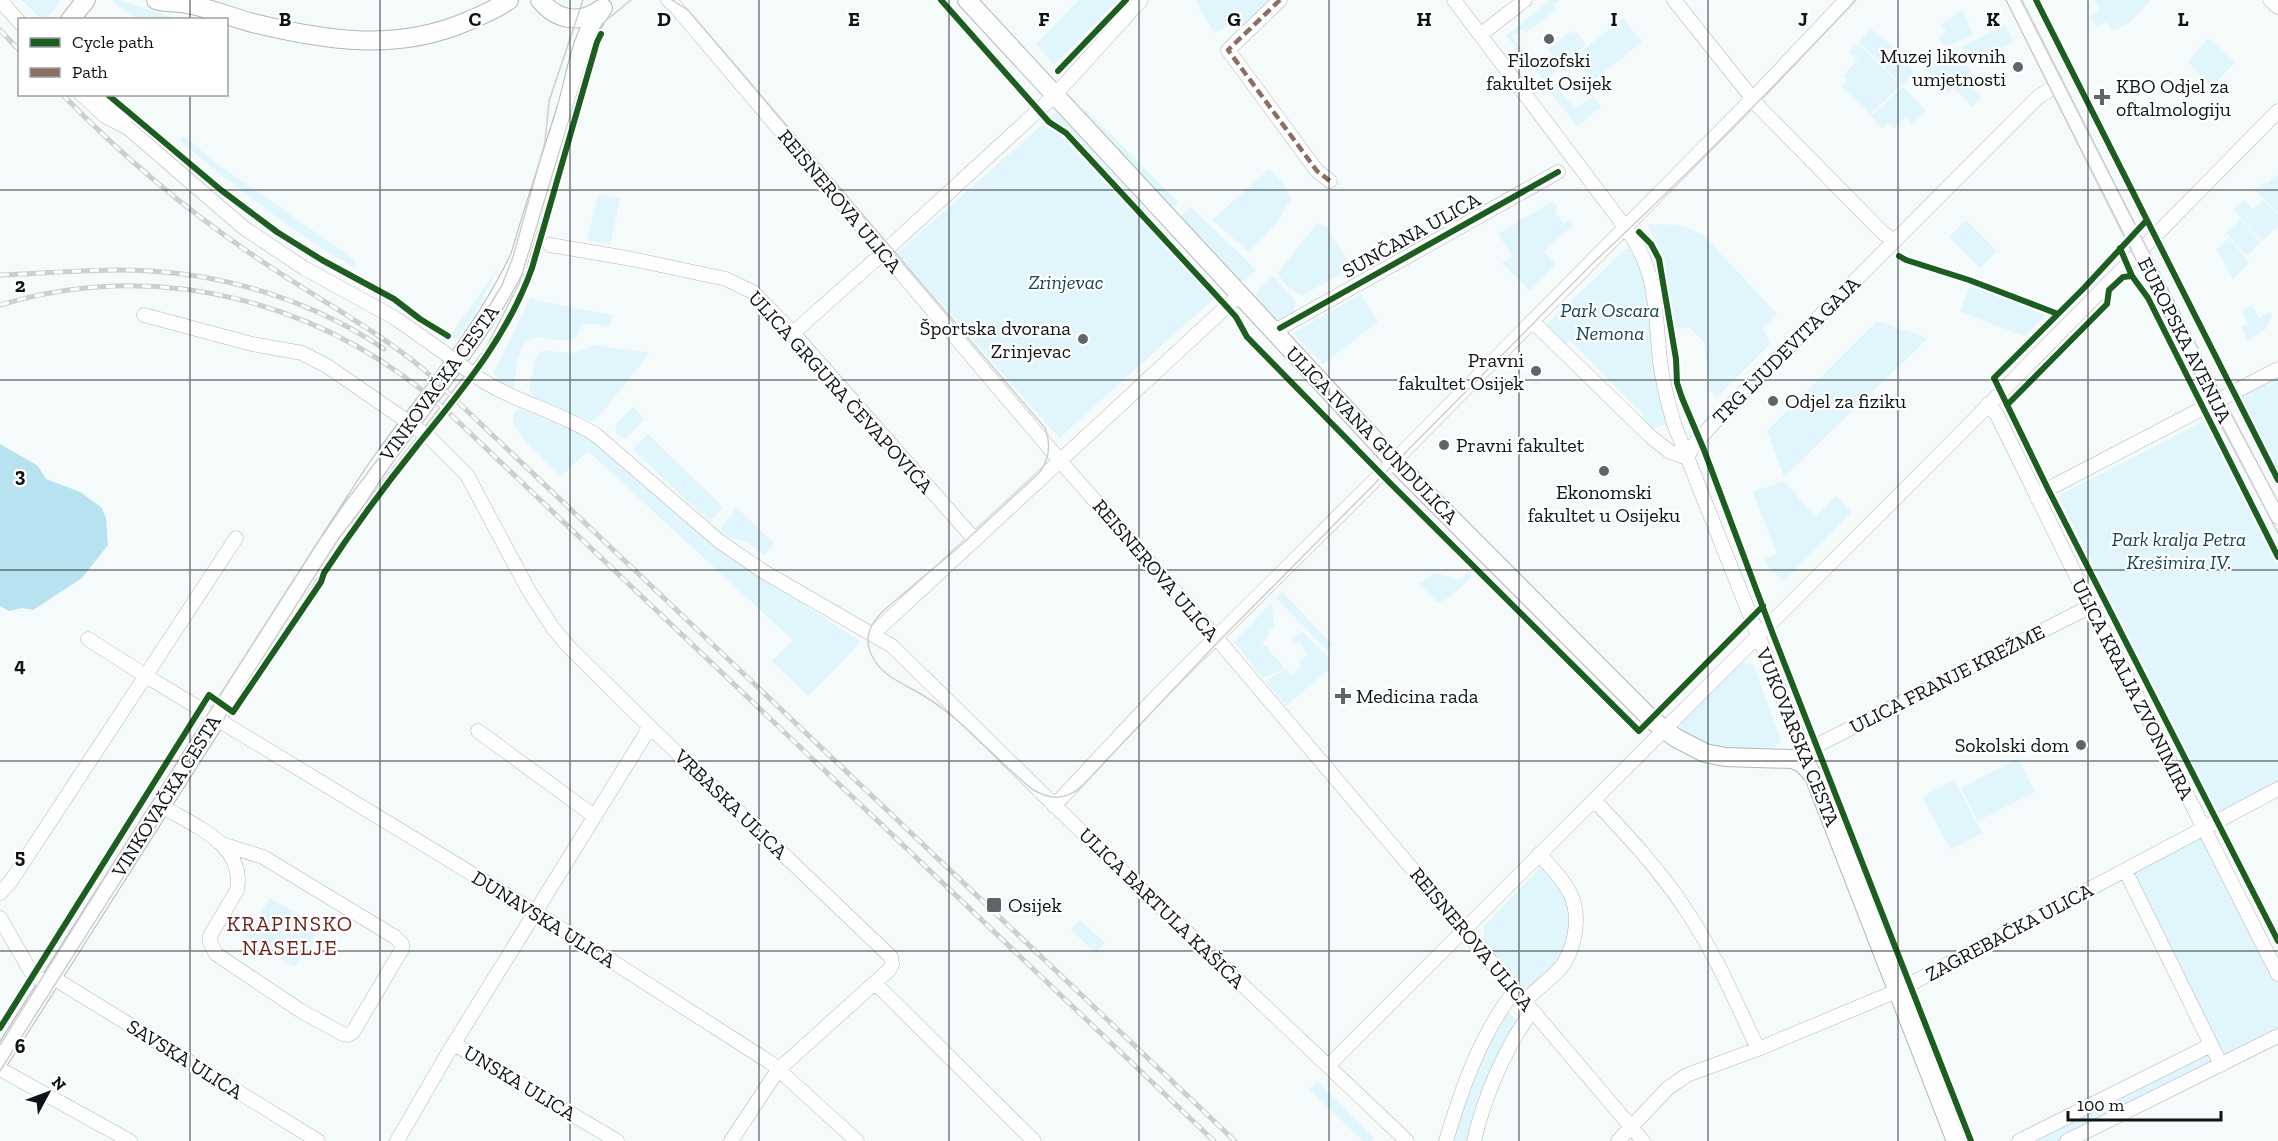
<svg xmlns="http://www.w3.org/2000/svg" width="2278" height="1141" viewBox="0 0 2278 1141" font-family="'Zilla Slab',serif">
	<rect width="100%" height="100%" fill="#f5fafb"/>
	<!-- green -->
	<path fill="#e1f5fc" d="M22,0H60C57,8 50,17 41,19Z
		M114,0H118L173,17L172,19H136L112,2Z
		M1079,0H1118L1054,65L1036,44Z
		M1195,0H1273L1241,30L1234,22L1214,33Z
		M1550,0H1560L1553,5L1556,9L1526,33L1522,29L1512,37L1540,71L1552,61L1550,58L1552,55L1548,50L1571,31L1574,34L1576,32L1586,44L1544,81L1506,36Z
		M2094,0H2151L2129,23L2112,31L2107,22L2096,27L2090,16L2100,11Z
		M1962,10L1974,35L1946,46L1938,39L1946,30L1941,25Z
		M1623,18L1642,42L1593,81L1574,57Z
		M2005,25L2014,42L1975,61L1961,47Z
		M1871,29L1891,44L1914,72L1903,85L1859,42Z
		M2208,38L2235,62L2211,87L2188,62Z
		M1858,44L1901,85L1870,114L1841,86L1847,80L1843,75L1858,61L1849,51Z
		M1944,50L1952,66L1962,62L1976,77L1968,85L1981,97L1972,107L1954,88L1948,93L1926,69Z
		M1553,83L1575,109L1593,96L1601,107L1577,126L1547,88Z
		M1903,87L1926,111L1912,124L1906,117L1894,128L1888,122L1882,128L1871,116Z
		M1086,110L1179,203L1171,208L1079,117Z
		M1057,112L1220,293L1059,438L897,253Z
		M184,136L212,160L355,260V268C292,232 236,187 180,141Z
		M1269,169L1284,184L1291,199L1275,225L1249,252L1212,220Z
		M2277,175L2278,176V213L2255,190L2264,182L2267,184Z
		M599,194L620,199L610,244L587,240Z
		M2244,200L2253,209L2263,200L2278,215V226L2262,241L2233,210Z
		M1553,201L1558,206L1554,211L1564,224L1569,221L1573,225L1544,251L1556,264L1530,291L1502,263L1512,256L1498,234Z
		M1191,207L1256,270L1245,280L1238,282L1180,217Z
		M2240,219L2261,242L2247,256L2226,233Z
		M1966,220L1997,251L1980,268L1949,237Z
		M1317,223L1326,227L1353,267L1303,295C1290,290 1284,284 1278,273Z
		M1649,224L1680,225L1703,235L1777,314L1763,328L1770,344L1717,397L1710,390L1704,342L1689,327L1673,329L1663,253L1648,227Z
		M2229,238L2249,262L2233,280L2217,249Z
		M1627,248C1656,280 1651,329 1655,368C1657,388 1661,405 1667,423L1650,430L1639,420L1643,415L1570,340L1565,345L1545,326Z
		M498,268L475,313L456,341L452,336L453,332Z
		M1273,276L1295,300L1294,313L1274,324L1253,302L1257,291Z
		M1971,283L2046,316L2025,336L1960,312Z
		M1361,294L1378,322L1323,364L1293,333Z
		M531,297L538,301L613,315L610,326L583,323L576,338C567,342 558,340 548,338C517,332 517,363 514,387L510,389L496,379L494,372Z
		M2252,305L2259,318L2270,312L2272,315L2265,330L2248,341L2241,327L2248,323L2242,311Z
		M1877,321L1928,338L1784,477L1767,431Z
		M594,345L650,353L596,420L590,421L535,399L529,390L535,359L541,352L546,351L573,353Z
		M2278,371V471L2239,394Z
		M633,407L645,419L626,438L621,437L615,431L617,423Z
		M519,409L577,432L592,441L770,582L861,642L808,696L772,661L793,640L588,451L561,476L529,445L513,423L514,413Z
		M2206,420L2278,562V781L2218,813L2058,496Z
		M648,434L723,507L710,522L633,450Z
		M1784,481L1815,517L1836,496L1852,512L1784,581L1770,569L1765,559L1777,554L1753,492Z
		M736,507L774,543L764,555L745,541L728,537L721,530V526L732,515Z
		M1435,573L1459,580L1469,573L1472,576L1450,597L1438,603L1419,584Z
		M1282,592L1333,645L1327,650L1276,598Z
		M1271,603L1275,628L1273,629L1271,627L1267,631L1269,634L1262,644L1270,649L1269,652L1283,665V669L1263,678L1234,642Z
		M1302,632L1328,657L1329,669L1286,706L1265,681L1286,669L1293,676L1301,666L1299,663L1307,654L1303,649L1305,647L1299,642L1297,644L1291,639Z
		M1738,662L1753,664L1781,740L1772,752L1719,751L1680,736V724L1687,714Z
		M2018,759L2035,792L1978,821L1961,788Z
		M1954,780L1982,833L1951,850L1922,797Z
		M2199,839H2203L2205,843L2278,984V1032L2225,1059L2133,875L2134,872Z
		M1544,864L1563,886L1572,921L1567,950L1533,991L1523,992L1483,940L1485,925Z
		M270,898L319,928L295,967L246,937Z
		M1080,920L1105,943L1096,953L1071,930Z
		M1506,1009L1517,1022L1486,1087L1468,1141H1450L1462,1100Z
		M2209,1051L2216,1065L2061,1141H2030Z
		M1317,1081L1374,1138L1371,1141H1363L1309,1089Z"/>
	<!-- water -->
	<path fill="#b7e2f0" d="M0,444L38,466L46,479L80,492L101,507L106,518L108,545L82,578L33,610L22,608L9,611L0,606Z"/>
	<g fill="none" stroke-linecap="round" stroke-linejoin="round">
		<!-- minor casing -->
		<g stroke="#b2b7b8" stroke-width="15">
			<path id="minor" d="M0,0L20,23
				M668,0L675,6L1067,469L1219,641L1643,1141
				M1280,0L1228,50L1317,171L1330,181
				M1454,0L1625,227C1659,273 1654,307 1660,360C1662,382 1668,402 1674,424L1812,771
				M1674,0L1760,108L1883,233L1895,241
				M2014,0L2228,424L2278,517
				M2270,0L2278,7
				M1480,35L1525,0
				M81,94L105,116L128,128L244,228L304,268L395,318L446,354
				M97,94L116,113L125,124
				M550,245L632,259L726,279L753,292L793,333L975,540
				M144,315L252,344L302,353L327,366L401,417
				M1532,321L1651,437L1670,452L1687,458
				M1280,328L1558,172
				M793,333L884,252L1055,95L1141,0
				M477,377C514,402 558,411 596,435L719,541L761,570L892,646L1094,844L1407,1141
				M1988,404L1997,415L2091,606L2278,974
				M430,438L467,475L529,591L553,628L569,647L650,727L891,957L892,964L889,970L778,1070L731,1141
				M1687,458L1695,443L1727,409L2038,97L2057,85
				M2037,498L2048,489L2278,369
				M873,634L1239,295
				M88,639L146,676L535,912L771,1063L857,1141
				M478,731L594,816
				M1804,752L2091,606
				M1594,800C1626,834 1660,870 1686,910C1715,953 1736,1002 1758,1049
				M160,805C192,825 246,844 237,890L210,936V942L216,954L301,1011L343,1034L348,1035L353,1032L402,949V944L395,937L263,857L222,844
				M1054,806L1157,696L1394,461L1761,90L1846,0
				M2125,870L2221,1065
				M0,893L11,881L236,538
				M0,918L31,972L47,985
				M52,977L318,1141
				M875,983L1034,1141
				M1524,1002C1535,990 1548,981 1559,970C1575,951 1581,918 1571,895C1564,880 1550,866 1539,854
				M454,1044L617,1141
				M1328,1066L1947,447L2278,111
				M0,1069L130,1141
				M397,1141L448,1053L650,727
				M1446,1141C1462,1088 1480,1035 1515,990
				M1474,1141C1484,1097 1505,1048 1532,1011
				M1618,1141L1668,1088L1687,1075L1758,1049L1897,991L2278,789
				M2019,1141L2211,1045
				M2067,1141L2278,1036"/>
		</g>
		<!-- major casing -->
		<g stroke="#b2b7b8" stroke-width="20">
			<path id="major" d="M156,0C167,3 176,2 187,4C209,8 231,17 253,23C326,41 397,52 468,21C482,15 497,9 509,0
				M540,0C556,20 580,25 601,9
				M967,0L1394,461L1651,719L1676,738L1705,753L1725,757L1792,759L1802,763L1814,776L1956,1141
				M70,20L86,0
				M517,268C531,215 550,163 566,110C577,74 579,39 603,8
				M0,1059L334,534C351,509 367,482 385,457C432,392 484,332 519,259"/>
		</g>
		<!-- minor -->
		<use href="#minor" stroke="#fefefe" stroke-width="14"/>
		<!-- major -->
		<use href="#major" stroke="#fefefe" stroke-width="18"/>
		<!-- tram -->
		<path stroke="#cdcfcf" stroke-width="1.5" d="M672,0L688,10L1045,428C1051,444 1050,458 1040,472L961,545L883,611C870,624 863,638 872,656C882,676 902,683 919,693C963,718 993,758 1032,789C1051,801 1067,800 1083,785L1219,641L1594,262C1684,178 1771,90 1856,0
			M2006,0L2142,272L2278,533
			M2021,0L2223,398L2278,502
			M0,1045L179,759L320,539L344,504L473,333L502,285L513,257L545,142L549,101L583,0
			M0,1071L339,538L486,348L519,284L594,38L603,23L631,0"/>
		<!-- rail casing -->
		<g stroke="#cdcfcf" stroke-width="5">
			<path id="rail" d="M0,30L20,51
				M62,94C124,158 192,215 266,264C318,299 373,328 422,368L1235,1141
				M0,275C50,273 101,268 151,271C233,276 316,303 384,349
				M0,305C161,257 326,302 449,413L1214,1141"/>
		</g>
		<!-- rail -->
		<use href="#rail" stroke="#fff" stroke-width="3" stroke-dasharray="9" stroke-linecap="butt"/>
		<!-- minor-bridge casing -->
		<g stroke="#b2b7b8" stroke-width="15" stroke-linecap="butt">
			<path id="minor-bridge" d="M446,354L477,377
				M401,417L430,438"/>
		</g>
		<!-- minor-bridge -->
		<use href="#minor-bridge" stroke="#fefefe" stroke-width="14"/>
		<!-- quiet -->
		<path stroke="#8d6e63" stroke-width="4.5" stroke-dasharray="9 4.5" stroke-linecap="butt" d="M1280,0L1228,50L1317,171L1330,181"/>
		<!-- cycleway casing -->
		<g stroke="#fff" stroke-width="10">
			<path id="cycleway" d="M941,0L1049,122L1066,133L1227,307L1236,317L1247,337L1391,484L1639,731L1763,606
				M2036,0L2278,480
				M1058,71L1126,0
				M107,94L221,190L277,232L322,260L394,299L420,319L448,336
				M2146,221L2084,288L1994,378L2048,489L2278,941
				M1639,232L1651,244L1659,259L1676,359L1677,383L1682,398L1704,450L1774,637L1971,1141
				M2120,248L2132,276L2148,298L2278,557
				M1899,256L1906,260L1969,280L2058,314
				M1280,328L1558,172
				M2007,405L2107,304L2109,290L2123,277L2132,276
				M0,1028L209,695L233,712L321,582L324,573C353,529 383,488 416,447C461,391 507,338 532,268L597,42L601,34"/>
		</g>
		<!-- cycleway -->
		<use href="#cycleway" stroke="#1b5e20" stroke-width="6"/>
	</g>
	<!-- grid -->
	<path fill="none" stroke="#0e1315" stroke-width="1.5" stroke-opacity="0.55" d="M190,0V20M380,0V1141M570,0V1141M759,0V1141M949,0V1141M1139,0V1141M1329,0V1141M1519,0V1141M1708,0V1141M1898,0V1141M2088,0V1141M190,94V1141M0,190H2278M0,380H2278M0,570H2278M0,761H2278M0,951H2278"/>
	<!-- markers -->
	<g fill="#5f6466" stroke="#fff" stroke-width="2">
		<circle cx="1549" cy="39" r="6"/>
		<circle cx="2018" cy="67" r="6"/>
		<path d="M2099 88h6v6h6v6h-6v6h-6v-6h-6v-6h6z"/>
		<circle cx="1083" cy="339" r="6"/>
		<circle cx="1536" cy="371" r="6"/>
		<circle cx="1773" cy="401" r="6"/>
		<circle cx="1444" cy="445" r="6"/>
		<circle cx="1604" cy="471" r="6"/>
		<path d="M1340 687h6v6h6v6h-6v6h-6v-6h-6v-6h6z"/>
		<circle cx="2081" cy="745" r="6"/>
		<rect x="986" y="897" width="16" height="16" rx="3"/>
	</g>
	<g text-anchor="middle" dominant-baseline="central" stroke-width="4.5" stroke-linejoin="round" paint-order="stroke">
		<!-- poi labels -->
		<g font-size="20" fill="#0e1315" stroke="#fff" text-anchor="start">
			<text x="2006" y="56" text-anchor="end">Muzej likovnih<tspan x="2006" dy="23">umjetnosti</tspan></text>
			<text x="1549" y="60" text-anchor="middle">Filozofski<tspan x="1549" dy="23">fakultet Osijek</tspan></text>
			<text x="2116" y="86">KBO Odjel za<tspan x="2116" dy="23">oftalmologiju</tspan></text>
			<text x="1071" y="328" text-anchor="end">Športska dvorana<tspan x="1071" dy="23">Zrinjevac</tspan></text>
			<text x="1524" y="360" text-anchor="end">Pravni<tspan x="1524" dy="23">fakultet Osijek</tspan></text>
			<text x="1785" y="401">Odjel za fiziku</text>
			<text x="1456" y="445">Pravni fakultet</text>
			<text x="1604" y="492" text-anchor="middle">Ekonomski<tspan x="1604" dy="23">fakultet u Osijeku</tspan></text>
			<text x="1356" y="696">Medicina rada</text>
			<text x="2069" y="745" text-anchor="end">Sokolski dom</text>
			<text x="1008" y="905">Osijek</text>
		</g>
		<!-- street labels -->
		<g font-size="20" fill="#0e1315" stroke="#fff">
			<text transform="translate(840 201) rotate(50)">REISNEROVA ULICA</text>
			<text transform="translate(1411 235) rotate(-29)">SUNČANA ULICA</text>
			<text transform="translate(2185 340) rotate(63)">EUROPSKA AVENIJA</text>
			<text transform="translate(1786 350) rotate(-45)">TRG LJUDEVITA GAJA</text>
			<text transform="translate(439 383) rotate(-54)">VINKOVAČKA CESTA</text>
			<text transform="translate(841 392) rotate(48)">ULICA GRGURA ČEVAPOVIĆA</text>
			<text transform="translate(1372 435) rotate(46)">ULICA IVANA GUNDULIĆA</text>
			<text transform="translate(1156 570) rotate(49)">REISNEROVA ULICA</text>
			<text transform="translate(1947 679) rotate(-27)">ULICA FRANJE KREŽME</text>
			<text transform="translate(2133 689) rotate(63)">ULICA KRALJA ZVONIMIRA</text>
			<text transform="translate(1798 737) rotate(68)">VUKOVARSKA CESTA</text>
			<text transform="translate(166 796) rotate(-58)">VINKOVAČKA CESTA</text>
			<text transform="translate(731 804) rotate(44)">VRBASKA ULICA</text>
			<text transform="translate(1162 908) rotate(44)">ULICA BARTULA KAŠIĆA</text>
			<text transform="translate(544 919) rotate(32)">DUNAVSKA ULICA</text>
			<text transform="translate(2009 932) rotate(-28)">ZAGREBAČKA ULICA</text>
			<text transform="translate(1472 939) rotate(50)">REISNEROVA ULICA</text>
			<text transform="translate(185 1059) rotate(32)">SAVSKA ULICA</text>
			<text transform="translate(520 1083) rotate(31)">UNSKA ULICA</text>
		</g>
		<!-- park labels -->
		<g font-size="20" font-style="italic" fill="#144655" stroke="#fff">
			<text x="1066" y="282">Zrinjevac</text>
			<text x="1610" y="310">Park Oscara<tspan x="1610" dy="23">Nemona</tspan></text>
			<text x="2179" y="539">Park kralja Petra<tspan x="2179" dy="23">Krešimira IV.</tspan></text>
		</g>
		<!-- neighbourhood labels -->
		<g font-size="21" letter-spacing="1.5" fill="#692519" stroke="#fff">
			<text x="290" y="923">KRAPINSKO<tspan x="290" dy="24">NASELJE</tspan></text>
		</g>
	</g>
	<g font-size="20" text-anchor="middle" font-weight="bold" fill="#0e1315" stroke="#fff" stroke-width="4.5" stroke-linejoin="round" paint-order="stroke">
		<text x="285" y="26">B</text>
		<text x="475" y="26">C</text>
		<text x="664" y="26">D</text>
		<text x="854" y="26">E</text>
		<text x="1044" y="26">F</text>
		<text x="1234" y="26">G</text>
		<text x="1424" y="26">H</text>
		<text x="1614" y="26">I</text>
		<text x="1803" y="26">J</text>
		<text x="1993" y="26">K</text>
		<text x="2183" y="26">L</text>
		<text x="20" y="292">2</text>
		<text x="20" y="482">3</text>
		<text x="20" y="672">4</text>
		<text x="20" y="863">5</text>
		<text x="20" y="1053">6</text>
	</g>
	<!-- legend -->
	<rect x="18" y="18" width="210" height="78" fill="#ffffff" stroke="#9fa1a1" stroke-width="1.5"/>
	<rect x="30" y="38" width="30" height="9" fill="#1b5e20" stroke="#9fa1a1" stroke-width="1.5"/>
	<text x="72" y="48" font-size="18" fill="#0e1315">Cycle path</text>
	<rect x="30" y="68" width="30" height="9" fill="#8d6e63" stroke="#9fa1a1" stroke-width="1.5"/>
	<text x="72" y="78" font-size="18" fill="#0e1315">Path</text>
	<!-- north arrow -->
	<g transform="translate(48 1093) rotate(49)" stroke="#ffffff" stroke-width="4.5" paint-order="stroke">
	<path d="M0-4.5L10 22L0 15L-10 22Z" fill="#0e1315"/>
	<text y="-9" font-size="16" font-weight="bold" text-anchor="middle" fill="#0e1315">N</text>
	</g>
	<!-- scale -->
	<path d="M2068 1111v9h153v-9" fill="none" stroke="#0e1315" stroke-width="3"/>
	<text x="2077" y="1111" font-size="18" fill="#0e1315" stroke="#ffffff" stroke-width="4.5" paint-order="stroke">100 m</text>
</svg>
